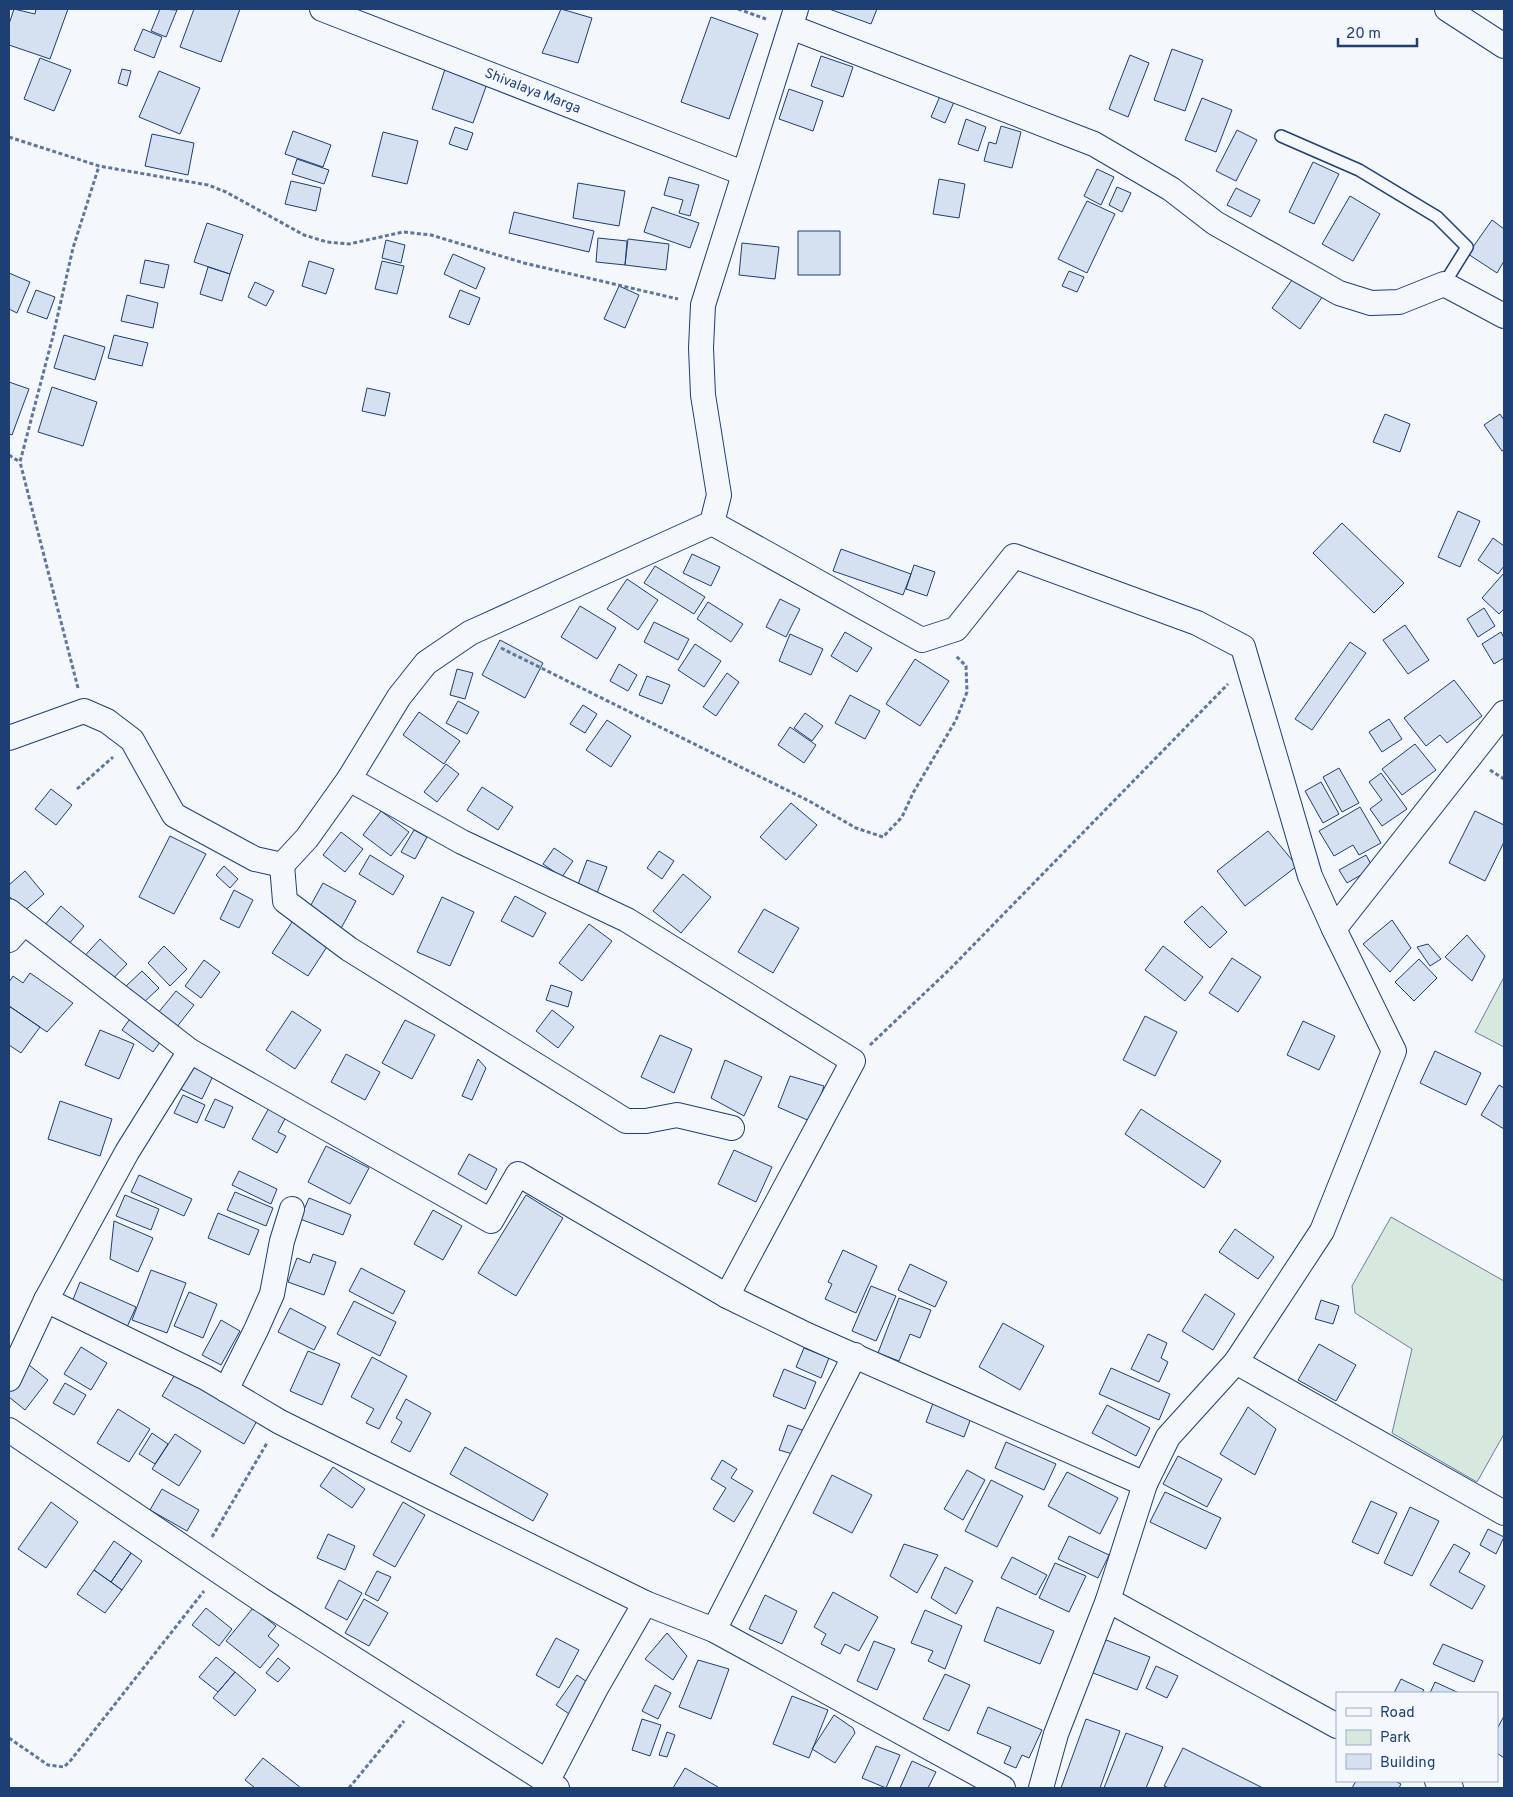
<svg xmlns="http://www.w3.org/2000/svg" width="1513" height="1797" viewBox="0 0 1513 1797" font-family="Overpass,sans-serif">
	<rect width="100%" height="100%" fill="#f4f7fb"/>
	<!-- green -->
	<path fill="#d7e8df" stroke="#687fa3" d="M1504,977V1047L1475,1032Z
		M1391,1217L1504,1281V1434L1477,1482L1392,1433L1412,1349L1355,1313L1352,1286Z"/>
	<!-- building -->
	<path fill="#d5e0f0" stroke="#1d3f73" d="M14,9L35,14L36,9H68L50,59L9,45V24Z
		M160,9L177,10L166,37L151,31Z
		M194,9H240L221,62L180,47Z
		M561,9L592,18L578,63L542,53Z
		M829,9H877L871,24Z
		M711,17L758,34L729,119L681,102Z
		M143,29L162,37L154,58L134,50Z
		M1172,49L1203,60L1185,111L1154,100Z
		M1130,55L1149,63L1128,117L1109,109Z
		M821,56L853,67L843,97L811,86Z
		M40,58L71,70L54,111L24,99Z
		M446,66L488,81L473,123L432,109Z
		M122,69L131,71L127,86L118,83Z
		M159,71L200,88L180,134L139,117Z
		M789,89L823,101L813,131L779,119Z
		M940,96L954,102L945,123L931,117Z
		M1202,98L1232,110L1216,152L1185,140Z
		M966,119L986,127L978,151L958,144Z
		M1001,126L1021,132L1012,168L984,161L989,142L996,144Z
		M455,127L473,133L467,150L449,144Z
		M1237,130L1257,140L1236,181L1216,171Z
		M293,131L331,145L323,167L285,154Z
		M383,132L418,141L407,184L372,176Z
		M152,134L194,143L188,175L145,166Z
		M297,159L329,170L324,184L292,174Z
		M1313,162L1339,174L1314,224L1289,212Z
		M1097,169L1114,177L1101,205L1084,196Z
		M669,177L699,185L690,216L679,213L683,200L664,195Z
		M939,179L965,184L959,218L933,214Z
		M291,181L321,188L316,211L285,204Z
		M578,183L625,191L619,226L573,218Z
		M1117,187L1131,193L1122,212L1109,205Z
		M1236,188L1260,200L1251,217L1227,205Z
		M1350,196L1380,214L1353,261L1322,244Z
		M1087,201L1115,214L1087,273L1058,259Z
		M652,207L699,223L690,248L644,232Z
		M514,212L594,231L589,252L509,233Z
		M1492,220L1504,229V261L1497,273L1468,254Z
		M207,223L243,235L230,274L194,262Z
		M798,231H840V275H798Z
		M598,238L627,241L625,265L596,262Z
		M628,239L669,244L666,270L625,265Z
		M386,240L405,245L401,263L382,258Z
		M742,243L779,247L775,279L739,275Z
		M453,254L485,268L476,289L444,274Z
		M145,260L169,265L164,288L140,283Z
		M309,261L334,269L326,294L302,286Z
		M382,261L404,266L397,294L375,289Z
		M208,267L230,274L222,301L200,294Z
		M1069,271L1084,277L1077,292L1062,286Z
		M9,273L30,282L17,313L9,309Z
		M1297,273L1325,293L1300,329L1272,308Z
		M255,282L274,291L266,306L248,297Z
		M619,286L639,295L625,328L604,319Z
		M36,290L55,297L47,319L27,312Z
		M460,290L480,298L469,325L449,317Z
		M127,295L158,303L153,328L121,321Z
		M64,335L105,347L95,380L54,368Z
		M114,335L148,343L142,366L108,358Z
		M9,382L29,389L12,435L9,434Z
		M52,387L97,402L83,446L38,432Z
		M367,388L390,393L385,416L362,411Z
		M1385,414L1410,424L1400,452L1373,442Z
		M1500,414L1504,420V450L1502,451L1484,425Z
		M1458,511L1480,521L1460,567L1438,557Z
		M1342,523L1404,583L1374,613L1313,553Z
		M1493,538L1504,546V566L1498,574L1478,560Z
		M841,549L911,574L903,595L833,571Z
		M692,554L720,567L711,586L683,573Z
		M914,565L935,572L927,596L906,589Z
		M655,566L705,597L694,614L644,583Z
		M1504,573V609L1499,614L1482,598Z
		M627,579L658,600L638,630L607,609Z
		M780,599L800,609L786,637L766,627Z
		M708,602L743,624L731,642L697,619Z
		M580,606L616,628L597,659L561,637Z
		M1484,608L1495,626L1478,637L1467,619Z
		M654,622L689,639L678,660L644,642Z
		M1405,625L1429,660L1408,674L1383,640Z
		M845,632L872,648L857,672L831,656Z
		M1501,632L1504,638V658L1494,664L1482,644Z
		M790,634L823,649L811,675L779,661Z
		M500,640L543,663L525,698L482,675Z
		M1350,642L1366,653L1312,730L1295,719Z
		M695,644L721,661L704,687L678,670Z
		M915,659L949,681L920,726L886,704Z
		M619,664L637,675L628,691L610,681Z
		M457,669L473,673L465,699L450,695Z
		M727,673L739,682L716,716L703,707Z
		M647,676L670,685L662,704L639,695Z
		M1454,680L1482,716L1447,743L1440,735L1426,746L1404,718Z
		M850,695L880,711L865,739L835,723Z
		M458,701L479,712L467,734L446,723Z
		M583,705L597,714L585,733L570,724Z
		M419,712L460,741L444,764L403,735Z
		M805,713L823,726L812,741L794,728Z
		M1389,719L1402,739L1382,752L1369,732Z
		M607,720L631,736L611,767L586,750Z
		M790,727L816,745L804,763L778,745Z
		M1415,744L1436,770L1402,795L1382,769Z
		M446,764L459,774L437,802L424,792Z
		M1339,768L1359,803L1342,812L1323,777Z
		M1381,773L1407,809L1382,826L1370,809L1382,800L1369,782Z
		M1321,782L1339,814L1323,823L1305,791Z
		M482,787L513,807L498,830L467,810Z
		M51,789L72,805L56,825L35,809Z
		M791,803L817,825L786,860L760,837Z
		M1360,807L1381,843L1359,855L1353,845L1334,856L1319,831Z
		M381,811L409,832L391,856L363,835Z
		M1475,811L1504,825V842L1485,881L1449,863Z
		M414,830L427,837L415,859L401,852Z
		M1268,831L1297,866L1245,906L1217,871Z
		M341,832L363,849L345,872L323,855Z
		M170,836L206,854L174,914L139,897Z
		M554,848L573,861L562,877L543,864Z
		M659,851L674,861L662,879L647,868Z
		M370,855L404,876L393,895L359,874Z
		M1366,855L1373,868L1347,883L1339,870Z
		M587,860L607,867L597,893L577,887Z
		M224,866L238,879L230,888L216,875Z
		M25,871L44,894L23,912L9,896V885Z
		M683,874L711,897L681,933L653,911Z
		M323,883L356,901L339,932L306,914Z
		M234,890L253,900L239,928L220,919Z
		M515,896L546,913L533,937L501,921Z
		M442,897L474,912L450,966L417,952Z
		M61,906L84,926L67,946L44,926Z
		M1202,906L1227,932L1210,948L1184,922Z
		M764,909L799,928L773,973L738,952Z
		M294,919L330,942L308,976L272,953Z
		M1392,920L1411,948L1390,972L1363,944Z
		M589,924L612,941L582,981L559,963Z
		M1467,935L1485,956L1472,981L1445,957Z
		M100,939L127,964L108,984L81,960Z
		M1428,944L1441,959L1430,966L1417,947Z
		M164,946L187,969L170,986L148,963Z
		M1163,946L1203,977L1185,1001L1145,970Z
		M1232,958L1261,977L1238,1012L1209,993Z
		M1419,959L1437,978L1414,1001L1395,982Z
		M204,960L220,972L201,998L185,986Z
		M142,971L159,988L142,1004L125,987Z
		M30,973L73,1003L47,1032L9,1006V982L13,976L23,983Z
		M551,985L572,992L568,1007L546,1000Z
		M176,991L194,1005L176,1028L158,1013Z
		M9,1006L40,1027L21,1053L9,1045Z
		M552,1010L574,1027L558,1048L536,1031Z
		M292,1011L321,1030L295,1069L266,1050Z
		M132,1016L163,1038L153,1052L122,1030Z
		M1145,1016L1177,1032L1155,1076L1123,1060Z
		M405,1020L435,1035L412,1079L382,1063Z
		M1303,1021L1335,1036L1319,1070L1287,1055Z
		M100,1030L134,1044L119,1079L85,1065Z
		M660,1035L692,1049L674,1093L641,1077Z
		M1435,1051L1481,1073L1466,1105L1420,1083Z
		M346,1054L380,1072L365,1100L331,1082Z
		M478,1059L486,1068L472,1100L462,1096Z
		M725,1060L762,1077L744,1116L711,1098Z
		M188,1065L213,1076L202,1099L178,1088Z
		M790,1076L824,1086L812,1122L778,1107Z
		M1499,1085L1504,1088V1129L1481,1115Z
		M183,1095L205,1105L197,1123L174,1113Z
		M215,1099L233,1107L224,1128L205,1120Z
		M60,1101L112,1119L100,1156L48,1139Z
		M271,1104L288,1113L278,1132L286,1136L277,1153L252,1139Z
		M1141,1109L1221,1161L1204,1188L1125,1134Z
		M326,1146L369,1168L350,1204L308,1182Z
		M734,1150L772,1167L756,1202L718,1184Z
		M469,1154L497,1169L486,1190L458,1174Z
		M239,1171L277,1189L271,1204L232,1185Z
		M139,1175L192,1199L184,1216L131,1192Z
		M235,1192L273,1208L266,1226L227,1210Z
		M125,1195L159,1209L151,1230L116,1216Z
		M526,1195L563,1218L516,1296L478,1273Z
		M309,1198L351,1215L343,1235L300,1219Z
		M433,1210L462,1226L443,1260L414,1244Z
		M218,1213L259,1230L249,1255L208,1238Z
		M114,1221L153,1238L138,1272L110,1259Z
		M1235,1229L1274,1257L1258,1279L1219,1252Z
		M843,1250L877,1266L856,1313L825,1299L832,1284L828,1282Z
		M313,1254L336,1262L324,1295L288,1282L297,1258L310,1263Z
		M910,1264L947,1282L935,1307L898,1290Z
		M361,1268L405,1291L393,1314L349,1291Z
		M151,1270L186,1283L167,1333L132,1320Z
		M80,1282L136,1307L127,1327L72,1302Z
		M871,1286L896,1296L876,1341L852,1331Z
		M189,1292L217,1304L203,1338L174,1326Z
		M1205,1294L1235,1314L1213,1350L1182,1331Z
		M899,1298L931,1310L920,1338L910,1334L899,1361L878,1353Z
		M1321,1300L1339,1306L1333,1324L1315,1319Z
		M354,1301L396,1322L380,1356L337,1334Z
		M290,1308L326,1327L314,1350L278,1332Z
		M221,1320L240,1331L221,1365L202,1355Z
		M1003,1323L1044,1346L1020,1390L979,1367Z
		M1148,1334L1167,1343L1161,1358L1168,1362L1159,1382L1131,1369Z
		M1319,1344L1356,1365L1336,1401L1298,1380Z
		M81,1347L107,1363L91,1390L64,1374Z
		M804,1348L829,1358L821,1378L796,1367Z
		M308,1351L340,1364L322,1405L290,1391Z
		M372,1357L407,1376L379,1429L366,1423L374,1409L351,1397Z
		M29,1365L48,1380L25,1410L9,1397V1391Z
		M1111,1368L1170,1394L1159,1420L1099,1394Z
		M784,1369L816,1382L805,1409L773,1396Z
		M177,1371L258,1419L244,1444L162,1396Z
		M65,1383L86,1395L74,1415L53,1403Z
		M936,1395L974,1410L964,1437L926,1422Z
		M406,1399L431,1413L410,1452L391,1442L402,1422L396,1418Z
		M1107,1405L1150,1428L1136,1456L1092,1433Z
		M1248,1407L1276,1429L1255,1475L1220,1454Z
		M118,1409L150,1429L129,1462L97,1443Z
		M788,1425L805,1431L796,1455L779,1450Z
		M152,1433L168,1444L155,1464L139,1454Z
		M175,1434L201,1451L179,1486L152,1469Z
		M1006,1442L1056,1464L1044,1490L995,1468Z
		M465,1447L548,1494L533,1521L450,1474Z
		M1178,1456L1222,1479L1207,1507L1163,1484Z
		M722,1460L737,1469L731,1478L753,1491L734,1522L713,1509L726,1488L711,1479Z
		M333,1467L365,1489L352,1508L320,1486Z
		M967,1470L985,1480L963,1520L944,1509Z
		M1067,1472L1118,1498L1100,1534L1048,1506Z
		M832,1475L872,1495L852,1533L813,1513Z
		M991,1480L1023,1496L997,1547L965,1531Z
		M162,1489L199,1510L187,1531L150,1510Z
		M1165,1492L1221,1518L1206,1549L1150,1522Z
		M1371,1501L1397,1513L1378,1554L1352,1542Z
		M51,1502L78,1522L46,1568L18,1549Z
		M403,1502L425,1515L395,1567L373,1555Z
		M1410,1507L1439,1521L1412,1576L1384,1563Z
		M1488,1529L1504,1537L1496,1554L1480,1545Z
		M328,1534L355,1546L345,1570L317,1558Z
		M1069,1536L1109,1555L1098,1578L1058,1559Z
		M114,1541L131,1553L111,1582L94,1570Z
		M904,1544L938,1555L917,1593L890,1576Z
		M1454,1544L1470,1553L1459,1572L1485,1586L1472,1609L1430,1585Z
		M131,1553L142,1561L122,1590L111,1582Z
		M1012,1557L1047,1575L1036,1595L1001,1578Z
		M1055,1563L1086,1576L1069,1612L1039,1598Z
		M945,1567L973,1581L956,1614L931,1598Z
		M94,1570L122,1590L105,1613L77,1594Z
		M377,1571L391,1577L378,1601L365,1594Z
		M339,1580L362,1593L347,1620L325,1608Z
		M833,1592L878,1617L859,1651L845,1644L840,1654L821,1644L826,1634L814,1627Z
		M765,1595L797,1611L782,1644L749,1629Z
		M364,1599L388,1613L369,1646L345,1633Z
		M997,1607L1054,1631L1040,1664L984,1641Z
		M206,1608L232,1629L219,1646L192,1625Z
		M253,1608L276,1626L268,1636L279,1645L260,1668L226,1641Z
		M925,1610L962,1626L945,1669L928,1661L933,1651L911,1643Z
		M667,1633L687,1656L673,1680L645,1659Z
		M556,1638L579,1650L559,1688L536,1675Z
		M1101,1638L1150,1657L1137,1690L1088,1671Z
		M874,1641L895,1649L877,1690L857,1681Z
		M1443,1644L1483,1661L1474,1682L1433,1664Z
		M216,1657L235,1672L218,1692L199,1677Z
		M278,1658L290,1668L278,1682L266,1673Z
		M698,1660L729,1669L711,1719L679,1707Z
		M1156,1666L1178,1676L1167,1698L1146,1688Z
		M235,1672L256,1690L235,1716L213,1698Z
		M945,1674L970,1685L949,1731L923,1719Z
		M577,1675L596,1688L575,1718L556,1705Z
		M1401,1679L1424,1690L1422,1693H1394Z
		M1435,1682L1459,1693H1430Z
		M655,1685L671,1693L658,1719L642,1711Z
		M792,1696L828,1710L809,1758L773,1744Z
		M988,1707L1042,1730L1029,1758L1022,1755L1016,1768L1004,1763L1011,1747L977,1733Z
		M834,1715L853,1728L855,1733L835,1763L812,1749Z
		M1504,1716V1758L1497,1753V1729Z
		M642,1719L661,1725L650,1756L632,1750Z
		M1086,1719L1120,1731L1100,1788H1061Z
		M667,1732L675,1735L667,1757L659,1755Z
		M1126,1733L1163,1747L1146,1788H1104Z
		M876,1746L900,1755L886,1788L862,1778Z
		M1183,1748L1263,1788H1169L1164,1786Z
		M263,1758L301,1788H255L245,1780Z
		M912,1761L936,1772L928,1788H900Z
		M685,1768L718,1787L717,1788H673Z
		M1356,1781H1395L1401,1784L1399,1788H1352Z"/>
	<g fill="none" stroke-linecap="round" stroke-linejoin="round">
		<!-- service casing -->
		<g stroke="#1d3f73" stroke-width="14">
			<path id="service" d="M1281,136L1359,170L1437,217L1467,247L1444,284"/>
		</g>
		<!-- minor casing -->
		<g stroke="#1d3f73" stroke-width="26">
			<g id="minor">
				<path id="s1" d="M322,9L743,173"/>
				<path d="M1447,9L1504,46"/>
				<path d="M791,27L1094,144L1171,189L1215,223L1339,293L1371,303L1399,302L1444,284L1504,316"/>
				<path d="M712,523L922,640L956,629L1014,556L1197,623L1243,647L1310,876L1334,929"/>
				<path d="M9,738L84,711L107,721L132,740L174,815L255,859L282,865L307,838L349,779L399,697L426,663L470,633L712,523L719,495L703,395L701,348L703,305L796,9"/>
				<path d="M349,779L462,842L627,920L853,1061L727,1296"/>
				<path d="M282,865L285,901L349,949L626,1121H646L677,1115L732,1128"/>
				<path d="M9,911L190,1051L491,1221L518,1174L727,1296L807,1335L1145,1484"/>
				<path d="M9,940L24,923"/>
				<path d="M46,1300L206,1378L280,1422L645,1603"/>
				<path d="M1236,1362L1504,1513"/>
				<path d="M9,1379L46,1300L127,1152L190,1051"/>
				<path d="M226,1390L256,1330L272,1294L282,1241L292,1209"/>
				<path d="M9,1430L260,1599L557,1788"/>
				<path d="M1108,1600L1337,1726"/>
				<path d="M714,1630L855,1355"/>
				<path d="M1437,1781L1451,1788"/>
				<path d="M547,1782L596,1688L645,1603L714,1630L1003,1788"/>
				<path d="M1041,1788L1056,1734L1108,1600L1145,1484L1168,1437L1236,1362L1322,1231L1394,1051L1334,929L1504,713"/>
			</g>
		</g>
		<!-- path -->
		<path stroke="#5e769c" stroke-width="3" stroke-dasharray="4 2.5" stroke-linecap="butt" d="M738,9L766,19
			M9,137L99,166L208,185L226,192L304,235L327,242L349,244L403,232L431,235L524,263L678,299
			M9,455L20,462
			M501,648L811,802L856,828L883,837L902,817L913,793L956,720L967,692L966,666L956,656
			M78,688L20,462L53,336L73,248L99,166
			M1490,770L1504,779
			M77,789L113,757
			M870,1045L950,969L1228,684
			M212,1537L267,1443
			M9,1738L48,1765L64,1767L71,1760L204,1591
			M349,1788L404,1721"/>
		<!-- service -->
		<use href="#service" stroke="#f4f7fb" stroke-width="11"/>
		<!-- minor -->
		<use href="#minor" stroke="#f4f7fb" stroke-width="24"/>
	</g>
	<g text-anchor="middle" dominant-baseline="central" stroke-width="4" stroke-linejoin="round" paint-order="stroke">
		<!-- street labels -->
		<g font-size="14" fill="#1d3f73" stroke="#f4f7fb">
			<text stroke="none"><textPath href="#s1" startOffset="226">Shivalaya Marga</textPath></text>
		</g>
	</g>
	<!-- border -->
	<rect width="1513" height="1797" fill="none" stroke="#1d3f73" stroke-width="20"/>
	<!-- legend -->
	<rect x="1336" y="1692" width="162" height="90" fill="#f4f7fb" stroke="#9eadc5"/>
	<rect x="1346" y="1708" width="25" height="8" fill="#f4f7fb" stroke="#9eadc5"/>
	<text x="1380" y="1717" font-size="15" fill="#1d3f73">Road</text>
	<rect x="1346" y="1730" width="25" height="15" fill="#d7e8df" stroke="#9eadc5"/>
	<text x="1380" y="1742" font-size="15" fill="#1d3f73">Park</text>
	<rect x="1346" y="1754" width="25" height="15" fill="#d5e0f0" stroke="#9eadc5"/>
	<text x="1380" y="1767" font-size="15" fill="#1d3f73">Building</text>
	<!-- scale -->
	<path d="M1338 38v8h79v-8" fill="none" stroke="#1d3f73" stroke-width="2.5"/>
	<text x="1346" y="38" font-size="15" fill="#1d3f73" stroke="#f4f7fb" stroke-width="4" paint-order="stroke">20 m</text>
</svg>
